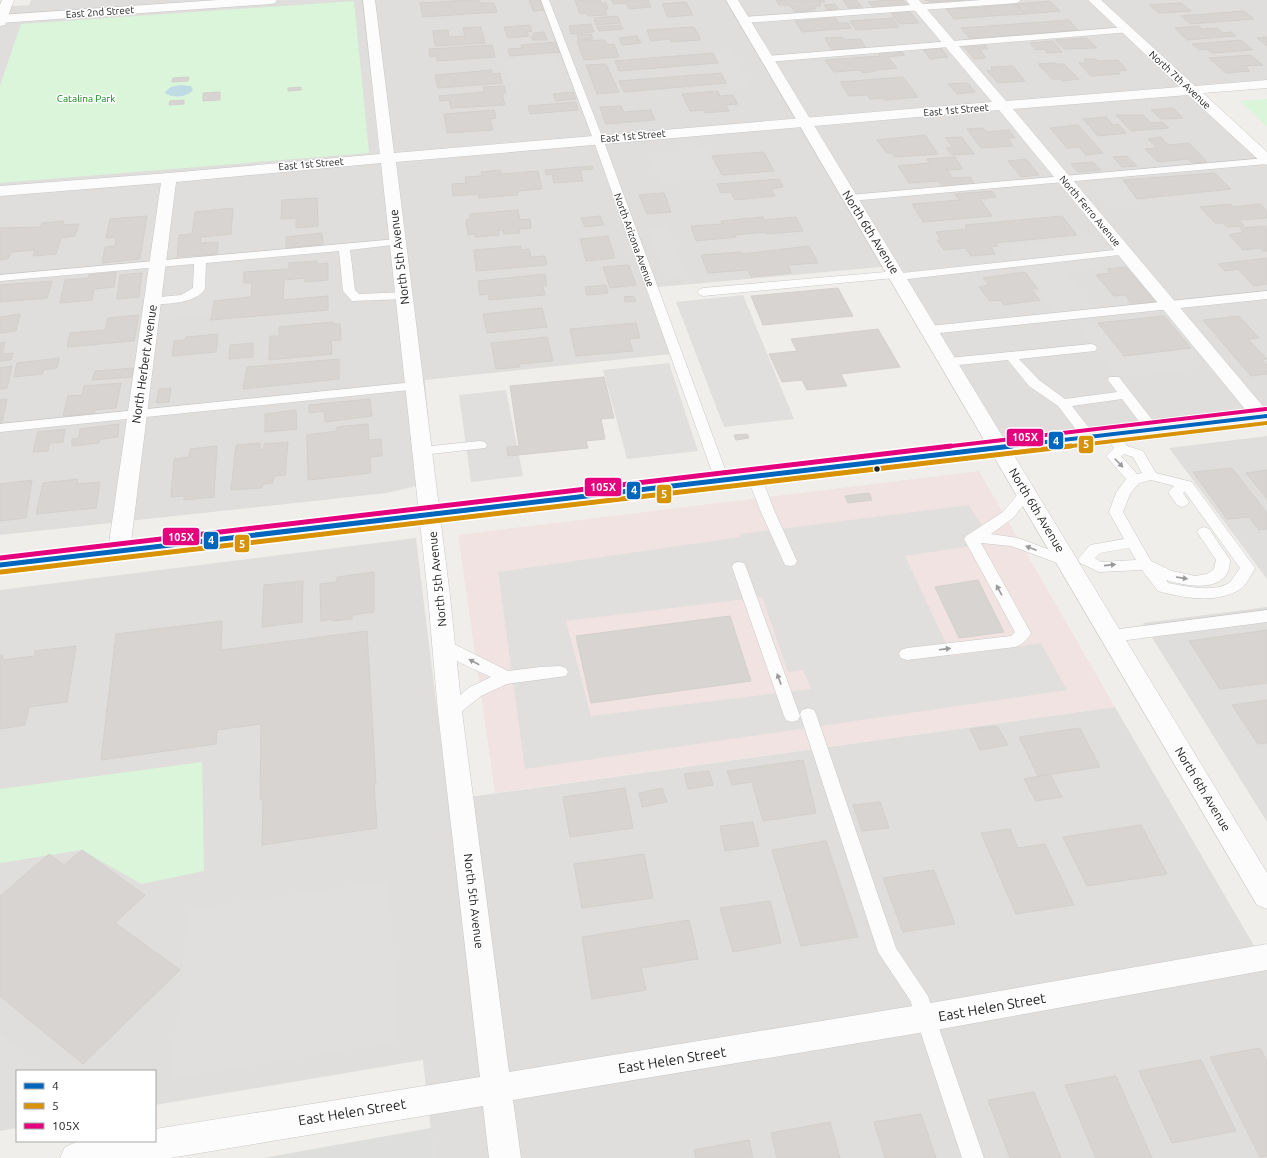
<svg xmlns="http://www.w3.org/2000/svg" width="1267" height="1158" viewBox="0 0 1267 1158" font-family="Ubuntu,sans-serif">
	<rect width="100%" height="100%" fill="#f0eeeb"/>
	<!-- residential -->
	<path fill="#dfdedc" d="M31,0H1267V84L1192,90L1267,160V415L1000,448L892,266L658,287L681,353L425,380L433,482L387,493L0,535V7L29,5Z
		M1267,436V579L1169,448Z
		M416,538L448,800L1115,707L1267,968V1158H434L423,1060L155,1105V1071H17V1128L0,1131V590Z
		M1267,607V822L1143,623Z"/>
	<!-- commercial -->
	<path fill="#f1e3e1" d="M979,471L1115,707L495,793L458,535Z"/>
	<!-- religious -->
	<path fill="#dededc" d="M431,1128L434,1158H263Z"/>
	<!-- park -->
	<path fill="#daf5da" d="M354,1L369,153L0,183V86L21,24Z
		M1267,99V126L1239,101Z
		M202,762L204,871L141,884L82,850L0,863V789Z"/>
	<!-- parking -->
	<path fill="#e0dfde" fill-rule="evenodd" d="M731,49L750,86L730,87L712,50Z
		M556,56L564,78L508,82L501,61Z
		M706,149L719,178L660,184L648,154Z
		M1123,180L1143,205L1107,209L1088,183Z
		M667,226L687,277L666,279L646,227Z
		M1098,237L1116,257L1096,259L1103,268L1066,272L1093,308L1055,312L1006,246Z
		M244,263L243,283H252L251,297L214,301L212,315L158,320L164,271Z
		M743,295L794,419L724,427L676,302Z
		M1098,323L1124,356L1191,348L1206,367L1118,378L1079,327Z
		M669,363L698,451L627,459L603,370Z
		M506,390L523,476L471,482L459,395Z
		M969,505L992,543L905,556L952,656L1041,643L1067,690L525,769L498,572L741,537L740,534ZM762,597L788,672L803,670L811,689L591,716L566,621Z
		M389,881L398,1042L171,1078L188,910Z
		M0,1032L45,1071H17V1099L0,1102Z"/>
	<!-- water -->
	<path fill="#bfdbe3" d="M179,85L191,86L193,90C187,97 174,99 165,93V92L171,87Z"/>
	<!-- building -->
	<path fill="#d7d4d2" stroke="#d3d0cc" d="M469,0H479L481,3H494L497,12L423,17L420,3Z
		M529,0H542L546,10L533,11Z
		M575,0H600L601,3H606L608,9H605L607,15L588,16L587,13L580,14Z
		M611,0H648L651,7L629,9L626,3L613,4Z
		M776,0H824L825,2H819L821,6H814L816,9H811L812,11L795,12L790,5H779Z
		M843,0H856L862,7L848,8Z
		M889,0H903L908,6L874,8L868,2Z
		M925,0H965L930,3L929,1Z
		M1050,1L1060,11L1025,14L1016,4Z
		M686,2L693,15L668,17L662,4Z
		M1181,3L1191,11L1159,13L1149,5Z
		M835,4L838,9L827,10L824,5Z
		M1015,4L1025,14L991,16L982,7Z
		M982,7L991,16L954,19L946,9Z
		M909,11L919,23L900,24L891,13Z
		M1244,11L1254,19L1191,24L1181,16Z
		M617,16L621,23L596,25L594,18Z
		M834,16L839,23H848L851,28L802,32L795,21L823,19L821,17Z
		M893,18L899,27L856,30L850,21Z
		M1069,20L1078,30L970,39L961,28Z
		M591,24L594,32L571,34L569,26Z
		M530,25L532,31L527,32L529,36L508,38L504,27Z
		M621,25L623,29L599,31L597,27Z
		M1199,26L1202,29L1217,28L1223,33L1231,32L1236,36L1187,40L1175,28Z
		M481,27L485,43L435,46L433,31L448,30L449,37L465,36L463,28Z
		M694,27L701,40L671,42L670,39L651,41L647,30Z
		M544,32L547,40H533L531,36H534L533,33Z
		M591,34L593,39L578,40L577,35Z
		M637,36L641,43L622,45L619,38Z
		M842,37L844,40L860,39L866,48L832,50L825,38Z
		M1267,37V46L1257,38Z
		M1087,38L1097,48L1064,49L1055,40Z
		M605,40L607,45L614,44L619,57L584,60L577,41Z
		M1241,40L1253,50L1212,53L1207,49L1199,50L1192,44Z
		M1053,41L1062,52L1047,53L1044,49L1036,50L1030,43Z
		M557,42L561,52L510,56L508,49L522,48L521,45Z
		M984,44L988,49H979L986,58L974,59L963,46Z
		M492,45L495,57L437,61L436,56L430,57L429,49Z
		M941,48L948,57L930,59L923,49Z
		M901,51L905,55L888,57L897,68L875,70L876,71L863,73L860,70L834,72L825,60L880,56L878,52Z
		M713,53L718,63L619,71L615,61Z
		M1250,55L1263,65L1245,66L1250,71L1226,73L1209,58Z
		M1084,59H1096L1098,61L1118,60L1127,70L1117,71L1120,74L1091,76L1079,63H1087Z
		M1055,63L1057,64H1064L1079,79L1062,81L1060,79H1052L1038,64Z
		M606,64L619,92L597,94L586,65Z
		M1013,66L1025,81L998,83L987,71L993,70L991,67Z
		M492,70V74L500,73L502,83L438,88L435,75Z
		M721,73L726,83L624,92L619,81Z
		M189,77L188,81L172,82L173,78Z
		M903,77L918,97L885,100L883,98L870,99L868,95L849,96L840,82Z
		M968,83L975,92L957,94L948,84Z
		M504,86L506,93L502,94L505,105L451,108L449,100L440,101L439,96L484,92L483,87Z
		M301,87V90L288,91V88Z
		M718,91L720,96L733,95L738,104L726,105L729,111L705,113L704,110L690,111L682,94Z
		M220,92V100L203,101V93Z
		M573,92L576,99L556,101L553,94Z
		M184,100V104L169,105L170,101Z
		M576,102L578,110L530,114L528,106Z
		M621,106L624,112L651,110L655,120L606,124L600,107Z
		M1173,108L1183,118L1161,119L1151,110Z
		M494,110L496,118L490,119L493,130L447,133L444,114Z
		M1116,115H1143L1151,123L1162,122L1169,128L1131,131Z
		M1106,117L1113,125L1118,124L1126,133L1098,136L1083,119Z
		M1078,125L1103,153L1086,155L1079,147L1067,148L1050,128Z
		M983,128L986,132L1009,130L1015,138H1008L1013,146L981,148L967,129Z
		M925,135L938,154L895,157L892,153H887L877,140Z
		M962,137L974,154L952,155L946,148L953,147L945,138Z
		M1161,137L1168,145L1189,143L1207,162L1192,163L1188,159L1158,162L1145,149L1157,148L1148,139Z
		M764,152L774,171L722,175L712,156Z
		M1127,156L1137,166L1122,167L1113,157Z
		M955,157L963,169L947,170L953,178L970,177L974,184L943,187L939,181L909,183L898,166L929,163L927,159Z
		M1026,159L1039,175L1021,177L1008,161Z
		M1093,162L1101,170L1078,172L1071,164Z
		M592,166L593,169L580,170L583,181L554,183L552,174L546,175L545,170Z
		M500,170L501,174L538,171L542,189L518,191L517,195L479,198L478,194L453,196L452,184L466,183L465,177L482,176L481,172Z
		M1215,173L1231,189L1137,199L1123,180Z
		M779,179L783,187L771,189L775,196L735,200L731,192L721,193L717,184Z
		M992,191L996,197L980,199L992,216L923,222L912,204L960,200L955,194Z
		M664,193L671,212L647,214L639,195Z
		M317,198L318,226L296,228V218L281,219L282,200Z
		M1231,204L1233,207L1260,204L1267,211V218L1239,220L1244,226L1227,227L1223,223H1215L1200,207Z
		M233,208L231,234L201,237L200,243L218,242L217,254L177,257L179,235L192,234L195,212Z
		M518,210L520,220L530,219L531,228L519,229L520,233L504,234L503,230L498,231L499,235L475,237L474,234L468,235L466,220L470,219V214Z
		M147,216L140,259L102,263L105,247L115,246L116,237L106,238L110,219Z
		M600,216L604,225L585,227L581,218Z
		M1062,216L1077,235L995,243L998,246L991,247L995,254L971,256L965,248L944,250L937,240H941L936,232L967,229L965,225Z
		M763,217L764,220L796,217L803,231L766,234L767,232L735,235L736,237L696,241L691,226L722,224L721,221Z
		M64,221L63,225L79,224L75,236L61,238L56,254L33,256L35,250L11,252L8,259L0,260V228L41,227L42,223Z
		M1265,226L1267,229V251H1263L1260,248L1243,250L1229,235L1243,232L1240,228Z
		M322,233L323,244L286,248V237Z
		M608,236L615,258L586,261L580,239Z
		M521,246V250L529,249L531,257L545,256L547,265L476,271L474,250Z
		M809,246L818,263L788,265L791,273L751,277L748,270L708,273L701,255L741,252L742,254Z
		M1267,258V284L1254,286L1238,269L1225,271L1218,264Z
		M317,261V264L328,263V280L305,282V278L284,280L283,300L328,296V310L210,320L212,315L214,301L251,297L252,283H243L244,272L289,269V263Z
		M629,265L636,285L610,288L603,267Z
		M1126,267L1157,303L1133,305L1125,295L1114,296L1096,275L1110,273L1107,269Z
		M116,272L114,287L94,289L92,300L60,303L65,280L88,278L89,275Z
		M1025,272L1038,289H1031L1040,300L1004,305L1000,300L990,301L979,287L989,285L983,278Z
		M142,273L139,297L117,299L120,275Z
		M545,274L547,286H543L545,295L489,300L488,294L480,295L478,281Z
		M52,281L47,298L0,302V285Z
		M606,285L608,293L587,295L585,287Z
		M838,288L853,316L763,325L751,296Z
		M633,296L636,301L625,302L624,297Z
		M542,308L547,327L487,333L483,314Z
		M20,314L16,331L0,333V317Z
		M139,315L134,341L67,347L70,333L105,330L108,318Z
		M1164,316L1191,348L1124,356L1098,323Z
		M1239,316L1259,338L1248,339L1267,359L1262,360L1267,365V374L1251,376L1203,320Z
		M333,322V324H340L341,340L331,341L332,354L269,360L270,336H279V327Z
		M636,323L640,338L629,339L633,351L576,356L570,329Z
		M878,329L900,367L841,374L847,386L807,390L802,380L782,382L769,354L797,351L791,339Z
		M218,334L216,352L172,356L174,341L185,340L186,337Z
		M547,337L553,361L519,364L520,367L496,369L491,343Z
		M5,342L2,354L13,353L11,360L0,361V343Z
		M253,343V357L229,359L230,345Z
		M59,358L57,368L43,370L42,374L14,377L17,363Z
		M339,359V379L243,389L247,367Z
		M12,366L7,388L0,389V368Z
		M134,368L132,377L92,380L95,371Z
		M604,377L614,418L601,419L605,439L586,441L588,448L508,456L507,447L519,446L510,386Z
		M121,383L116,408L95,410L94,414L63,416L68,396L82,395L84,386Z
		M171,388L169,402L156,403L159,389Z
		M7,399L2,423H0V400Z
		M370,399L372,416L325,422L324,411L309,413V405Z
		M296,410L297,429L265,432V414Z
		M119,424L118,437L100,439L99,443L72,446V439L79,438L80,429Z
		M368,424L369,440L381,439L382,456L370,457L371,473L308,480L307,435L337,431V427Z
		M65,429L63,442L50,443L48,451L33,452L38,432Z
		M747,434L749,438L736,440L734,435Z
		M288,442L285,475L274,476L273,483L262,484V488L231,490L236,445L260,443V450L264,449V444Z
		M217,446L214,497L184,500V496L171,497L174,459L189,457L190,449Z
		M1232,468L1267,513V529L1259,530L1249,517L1227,519L1193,472Z
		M1267,470V499L1246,473Z
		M78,479L77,484L100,482L96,508L36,514L43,483Z
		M32,480L26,518L0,521V484Z
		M869,493L872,500L848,503L845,496Z
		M374,572V612L352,615V619L333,621V619L321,621L320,584L337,582V577Z
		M978,580L1004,632L959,638L935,587Z
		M303,581L302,622L262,627L264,585Z
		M730,616L751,681L591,703L576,636Z
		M222,621L221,650L367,631L376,784H374L377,828L262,845L263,800H260L261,724L217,730L216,744L101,760L116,634Z
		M1267,630V683L1220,689L1189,641Z
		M76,646L67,702L29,707L25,725L0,729V655H3L2,660L35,656V651Z
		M1267,700V743L1258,744L1232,705Z
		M997,726L1008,745L980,750L970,729Z
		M1080,728L1100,767L1038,776L1019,737Z
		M803,760L816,813L763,821L752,782L732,785L727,771Z
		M709,771L713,785L688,789L684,774Z
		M1050,774L1062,797L1036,801L1024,779Z
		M625,788L633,828L570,837L563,797Z
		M662,788L667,802L642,807L639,793Z
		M880,802L889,828L862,831L853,805Z
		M753,822L759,846L725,851L720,826Z
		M1141,825L1167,874L1087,886L1063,837Z
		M1010,829L1018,848L1045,844L1074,905L1016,914L981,833Z
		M826,841L858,937L801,946L772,850Z
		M82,850L145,895L115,923L180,970L83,1064L0,996V896L49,854L64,865Z
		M644,854L653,898L582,908L574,864Z
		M934,870L955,924L903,932L883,878Z
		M770,901L781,943L733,952L720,908Z
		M689,920L698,959L641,968L646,990L592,999L582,937Z
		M1260,1048L1267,1061V1156L1260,1157L1210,1057Z
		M1201,1060L1236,1131L1172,1143L1139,1071Z
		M1116,1076L1152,1158H1096L1065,1085Z
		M1034,1092L1061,1158H1010L988,1100Z
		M921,1114L936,1158H885L874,1122Z
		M830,1122L840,1158H777L771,1133Z
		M749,1140L753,1158H696L694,1150Z"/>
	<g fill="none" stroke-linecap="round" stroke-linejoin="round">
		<!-- service casing -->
		<g stroke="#c9c8c7" stroke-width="1">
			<path id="service" d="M541,0H549L603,139L729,480L727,483L722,484L717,483L715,480L593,139Z
				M982,0H1021L1017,3L744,23L740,20L744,17Z
				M1127,27L1131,30L1130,32L767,62L762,59L767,56Z
				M1267,158V164L850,201L845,198L850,195Z
				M397,239L403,242L401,244L350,250L355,290L359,294L408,292L410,295L408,298L404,299L352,301L343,291L339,251L206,263L205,289C194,304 170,303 153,305L149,304L147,301L149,298L181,295L193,288L194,264L0,281V275Z
				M1124,249L1128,250L1130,252L1128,254L899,280L894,278L703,296L699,294L697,292L699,290L703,288L897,271L902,273Z
				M1267,291V299L930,334L926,333L924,330L926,327L930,326Z
				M1091,344L1095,345L1097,348L1095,351L1019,359L1039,380L1065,399L1117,392L1108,380L1109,377H1119L1157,426L1159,429L1157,432L1152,433L1147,432L1122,399L1072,406L1096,437L1094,440L1089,441L1084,440L1058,406L1029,386L1008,360L949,366L945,365L943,362L945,359L949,358Z
				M414,382L419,383L420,386L419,389L0,432V424Z
				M1111,430L1116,431L1127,446L1143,451L1156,473L1192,482L1255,568C1252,574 1245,587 1239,590C1214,604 1184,598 1158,591L1142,570L1099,572L1080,563L1078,559L1090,545L1124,539L1109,512L1116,493L1126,479L1106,456L1114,448L1104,434L1106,431ZM1124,454L1133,457L1142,473L1137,474L1121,456ZM1151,480L1174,486L1168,492L1177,505L1182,507L1187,505L1189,502L1183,493L1185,492L1240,568C1237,572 1234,577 1231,581C1218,594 1184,586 1168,583L1166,580C1183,585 1217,593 1228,572C1229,569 1230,564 1230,560L1209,529L1204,527L1199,529L1197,532L1216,560L1214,569L1207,574L1195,576L1172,571L1151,561L1123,512L1130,494L1139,483ZM1129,548L1136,560L1101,562L1095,558L1100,553Z
				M480,441L485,442L487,445L485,448L422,455L417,454L415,451L417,448L422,447Z
				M754,472L759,473L761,476L774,510L797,561L795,565L790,566L785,565L760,510L747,476L749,473Z
				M1027,487L1032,489L1034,492L1032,495L1013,518L991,534L1018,538L1069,557H1076L1078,561L1076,565L1068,567L1011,546L981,543L1031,633C1027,640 1022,645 1015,647L907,660L901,658L899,654L901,650L907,648L1011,636L1015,632L964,539L966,536L1003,512L1022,489Z
				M739,562L744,563L746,567L800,716L798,720L792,722L786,720L784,716L732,567L734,563Z
				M1267,610V622L1112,642L1106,640L1104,636L1106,632L1112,630Z
				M444,639L508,671L540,667L560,666L566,668L568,672L566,676L507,684L481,696L456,716L450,718L444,716L442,712L444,708L470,687L491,677C478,671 442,656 436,645L438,641Z
				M808,708L814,710L816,714L896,948L928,996L984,1158H962L910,1000L878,952L800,714L802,710Z"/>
		</g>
		<!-- minor casing -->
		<g stroke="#c9c8c7" stroke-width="1">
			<path id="minor" d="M218,0H277L275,3L271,4L0,23V15Z
				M363,0H375L394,153L992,102L906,0H919L1006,101L1180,87L1088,0H1101L1195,86L1267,80V88L1203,93L1267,152V165L1262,163L1188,95L1013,109L1267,411V420L1261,422L1254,420L999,110L396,162L450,596L462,712L509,1072L925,1004L1267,944V970L925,1032L513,1100L521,1158H489L483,1106L170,1158H60L65,1147L76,1142L155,1141V1129L480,1077L438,712L428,596L381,163L176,182L130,550L127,555L119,557L111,555L108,550L161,183L0,196V186L169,173L380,154Z"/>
		</g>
		<!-- tertiary casing -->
		<g stroke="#c9c8c7" stroke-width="1">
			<path id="tertiary" d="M2,0H14L6,22L5,25L0,26V5Z
				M726,0H738L1267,873V909L1257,905Z"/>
		</g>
		<!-- primary casing -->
		<g stroke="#a79c86" stroke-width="1">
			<path id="primary" d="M1267,410V422L0,572V558Z"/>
		</g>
		<!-- service -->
		<use href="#service" fill="#fdfcfc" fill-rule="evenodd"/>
		<!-- minor -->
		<use href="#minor" fill="#fdfcfc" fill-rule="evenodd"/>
		<!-- tertiary -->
		<use href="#tertiary" fill="#fdfcfc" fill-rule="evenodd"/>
		<!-- primary -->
		<use href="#primary" fill="#f3ede7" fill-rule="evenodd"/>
		<!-- bus-1-far1 casing -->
		<g stroke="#fff" stroke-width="6">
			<path id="bus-1-far1" d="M1003,447L1267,416"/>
		</g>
		<!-- bus-1 casing -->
		<g stroke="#fff" stroke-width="8">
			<path id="bus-1" d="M0,565L1012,446"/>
		</g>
		<!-- bus-2-far1 casing -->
		<g stroke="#fff" stroke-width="6">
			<path id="bus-2-far1" d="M1063,447L1267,423"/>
		</g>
		<!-- bus-2 casing -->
		<g stroke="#fff" stroke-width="8">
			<path id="bus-2" d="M1,572L1071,446"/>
		</g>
		<!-- bus-3-far1 casing -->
		<g stroke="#fff" stroke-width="6">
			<path id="bus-3-far1" d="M943,447L1266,409"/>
		</g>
		<!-- bus-3 casing -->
		<g stroke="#fff" stroke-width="8">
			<path id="bus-3" d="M0,558L951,446"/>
		</g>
		<!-- bus-1-far1 -->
		<use href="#bus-1-far1" stroke="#0065bd" stroke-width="4"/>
		<!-- bus-1 -->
		<use href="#bus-1" stroke="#0065bd" stroke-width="5"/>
		<!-- bus-2-far1 -->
		<use href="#bus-2-far1" stroke="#d79205" stroke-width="4"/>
		<!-- bus-2 -->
		<use href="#bus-2" stroke="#d79205" stroke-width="5"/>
		<!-- bus-3-far1 -->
		<use href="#bus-3-far1" stroke="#e5007d" stroke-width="4"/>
		<!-- bus-3 -->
		<use href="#bus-3" stroke="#e5007d" stroke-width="5"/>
	</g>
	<!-- one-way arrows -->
	<defs><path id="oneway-solid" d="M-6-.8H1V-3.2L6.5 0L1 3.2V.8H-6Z"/></defs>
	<g fill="#9a9a9a">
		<use href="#oneway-solid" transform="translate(1119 463) rotate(46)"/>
		<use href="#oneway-solid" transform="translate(1031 548) rotate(-159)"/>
		<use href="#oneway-solid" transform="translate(1110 565) rotate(-6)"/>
		<use href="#oneway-solid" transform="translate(1182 578) rotate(9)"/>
		<use href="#oneway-solid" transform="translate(999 590) rotate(-119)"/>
		<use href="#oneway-solid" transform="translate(945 649) rotate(-7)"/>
		<use href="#oneway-solid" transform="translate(474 662) rotate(-152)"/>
		<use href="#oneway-solid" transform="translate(779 679) rotate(-110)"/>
	</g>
	<!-- markers -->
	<circle fill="#222" stroke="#fff" stroke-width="1.5" cx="877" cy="469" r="3.5"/>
	<g text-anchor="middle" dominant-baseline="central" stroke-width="3" stroke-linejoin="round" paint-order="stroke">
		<!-- far-street labels -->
		<g font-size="10" fill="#222" stroke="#fff">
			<text transform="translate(100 12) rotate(-4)">East 2nd Street</text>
			<text transform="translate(1180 80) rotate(43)">North 7th Avenue</text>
			<text transform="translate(956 110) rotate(-5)">East 1st Street</text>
			<text transform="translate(633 136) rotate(-5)">East 1st Street</text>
			<text transform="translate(311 164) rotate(-5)">East 1st Street</text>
			<text transform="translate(1090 211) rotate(50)">North Ferro Avenue</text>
			<text transform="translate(634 240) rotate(70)">North Arizona Avenue</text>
		</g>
		<!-- far-park labels -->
		<g font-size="10" fill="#0c8416" stroke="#fff">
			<text x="86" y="98">Catalina Park</text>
		</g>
		<!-- street labels -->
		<g font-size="12" fill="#222" stroke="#fff">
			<text transform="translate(871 232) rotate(58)">North 6th Avenue</text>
			<text transform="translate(399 257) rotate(-97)">North 5th Avenue</text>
			<text transform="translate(144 364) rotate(-82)">North Herbert Avenue</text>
			<text transform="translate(1037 510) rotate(59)">North 6th Avenue</text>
			<text transform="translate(437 579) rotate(-96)">North 5th Avenue</text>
			<text transform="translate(1203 789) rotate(59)">North 6th Avenue</text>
			<text transform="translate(474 901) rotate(83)">North 5th Avenue</text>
		</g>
		<!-- near-street labels -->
		<g font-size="14" fill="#222" stroke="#fff">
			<text transform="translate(992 1007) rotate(-10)">East Helen Street</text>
			<text transform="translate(672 1060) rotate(-9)">East Helen Street</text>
			<text transform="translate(352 1112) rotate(-9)">East Helen Street</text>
		</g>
	</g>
	<g stroke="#fff" stroke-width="1.5">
		<rect x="1006" y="428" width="38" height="19" rx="4" fill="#e5007d"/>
		<rect x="1048" y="431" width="16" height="19" rx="4" fill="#0065bd"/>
		<rect x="1078" y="435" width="16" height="19" rx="4" fill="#d79205"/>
		<rect x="584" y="477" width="38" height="20" rx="4" fill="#e5007d"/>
		<rect x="626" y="481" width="15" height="19" rx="4" fill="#0065bd"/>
		<rect x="656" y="484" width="16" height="20" rx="4" fill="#d79205"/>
		<rect x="162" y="527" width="38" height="19" rx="4" fill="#e5007d"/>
		<rect x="203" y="531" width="16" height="19" rx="4" fill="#0065bd"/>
		<rect x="234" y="534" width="16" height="19" rx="4" fill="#d79205"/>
	</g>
	<g font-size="11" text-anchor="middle" font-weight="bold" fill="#fff">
		<text x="1025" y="441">105X</text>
		<text x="1056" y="445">4</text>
		<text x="1086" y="448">5</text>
		<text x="603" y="491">105X</text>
		<text x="634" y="494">4</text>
		<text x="664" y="498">5</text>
		<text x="181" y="541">105X</text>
		<text x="211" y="544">4</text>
		<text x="242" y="548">5</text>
	</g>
	<!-- legend -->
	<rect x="16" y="1070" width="140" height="72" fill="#ffffff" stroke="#a7a7a7"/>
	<rect x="24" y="1083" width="20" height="6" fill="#0065bd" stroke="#a7a7a7"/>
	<text x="52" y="1090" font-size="12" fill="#222222">4</text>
	<rect x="24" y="1103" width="20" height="6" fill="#d79205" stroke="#a7a7a7"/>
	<text x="52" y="1110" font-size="12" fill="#222222">5</text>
	<rect x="24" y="1123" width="20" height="6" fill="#e5007d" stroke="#a7a7a7"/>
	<text x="52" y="1130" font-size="12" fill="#222222">105X</text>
</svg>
